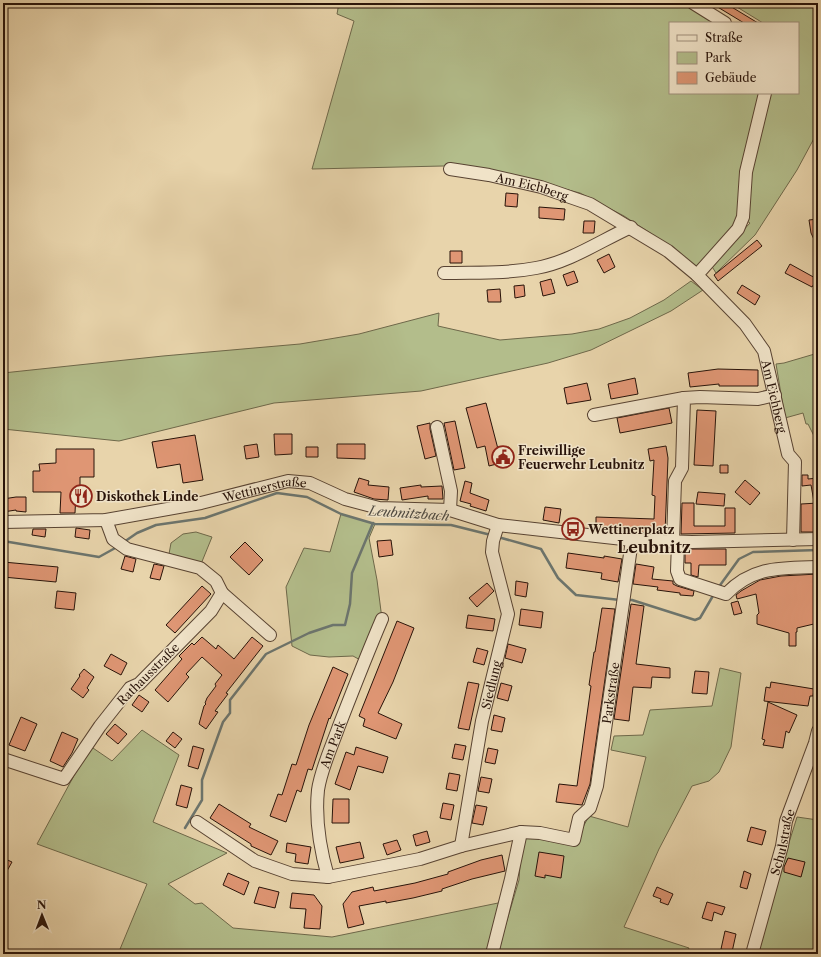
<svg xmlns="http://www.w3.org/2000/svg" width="821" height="957" viewBox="0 0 821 957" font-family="'Libre Caslon Text',serif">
	<rect width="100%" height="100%" fill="#e8d4ab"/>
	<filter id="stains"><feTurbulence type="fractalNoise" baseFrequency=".005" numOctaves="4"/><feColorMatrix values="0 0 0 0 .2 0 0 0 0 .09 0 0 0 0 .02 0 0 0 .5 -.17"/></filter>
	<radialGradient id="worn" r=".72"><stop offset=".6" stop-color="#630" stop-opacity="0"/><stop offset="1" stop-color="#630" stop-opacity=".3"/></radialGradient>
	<!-- green -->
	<path fill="#b3bd8b" stroke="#6e684a" d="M339,3H685L718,23H670V93H760L737,219L734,228L697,270L664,242L624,216L580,193L534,181L465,168L443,166L312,169L354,21L337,14Z
		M739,3H818V131L797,170L755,235L716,273L711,265L750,223L747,221L750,177L770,93H798V23H763L737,7Z
		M691,281L703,290L671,311L591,350L548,363L421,391L274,403L119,441L3,429V373L163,356L300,344L359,334L439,313L438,326L500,340L572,334L599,329L630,318L664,300Z
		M818,353V442H817L808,424H806L803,413L785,418L776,364L784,363Z
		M341,514L375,524L369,538L377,580L382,619L364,662L353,656L329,657L310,655L292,646L286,587L304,548L330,552Z
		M196,532L212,537L201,564L169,554L171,543L183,534Z
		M720,668L741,673L731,747L719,772L709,781L692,786L659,849L624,927L689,948L687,954H497L519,880L522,835L538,836L578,845L582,829L589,816L628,827L646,757L611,750L614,736L643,735L650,710L712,706Z
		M142,730L179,755L153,822L227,853L168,884L195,904L202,903L233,928L332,937L503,902L489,954H118L147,884L37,844L90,746L112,761Z
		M797,817L818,820V954H756L764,923Z"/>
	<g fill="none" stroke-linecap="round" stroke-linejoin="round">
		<!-- stream -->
		<path stroke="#6c756e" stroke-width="2.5" d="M498,537L541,549L558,578L576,595L620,600
			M3,541L99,557L117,547
			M124,542L137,533L156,525L205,518L277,493L307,497L341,514L375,524L451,525L491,535
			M718,588L739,559L753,552L818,550
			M627,600H632L695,620L700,618L714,594
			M185,828L202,800V780L223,722L230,713V700L266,654L309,633L333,625H345L350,604L352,573L373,523"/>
	</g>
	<!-- building -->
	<path fill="#df9674" stroke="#281309" d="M711,3H725L758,23H744Z
		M506,193L518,194L517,207L505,206Z
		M539,207L565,209L564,220L539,218Z
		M818,219V248L811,233L809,220Z
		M584,221H595L594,233H583Z
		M757,240L762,246L718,281L714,275Z
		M450,251H462V263H450Z
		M609,254L615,267L604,273L597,260Z
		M790,264L817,279L812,287L785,273Z
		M574,271L578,282L567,286L563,275Z
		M551,279L555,293L543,296L540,282Z
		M524,285L525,296L515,298L514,286Z
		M742,285L760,296L755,305L737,293Z
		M500,289L501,302H488L487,290Z
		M718,369L758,370V386H719V384L690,387L688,373Z
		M635,378L638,394L611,399L608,384Z
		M587,383L591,400L567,404L564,388Z
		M486,403L498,449L509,447L512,460L489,466L485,446L477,448L466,408Z
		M669,408L672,423L620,433L617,418Z
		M697,410L716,411L713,466L694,465Z
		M455,421L465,468L454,470L444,423Z
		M430,423V429L436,456L425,459L417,426Z
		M274,434H292V454L275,455Z
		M195,435L203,480L183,483L180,464L157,468L152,442Z
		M257,444L259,457L246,459L244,446Z
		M337,444H365V459L337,458Z
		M666,446L668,458L665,533L627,532L596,528V517L654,519L655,496L652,495L654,460L650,461L648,449Z
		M306,447H318V457H306Z
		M56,449H94V477H80V492H76L75,513H60L61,492H33V471H40L39,464L56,463Z
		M720,465H728V473H720Z
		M802,475H808V479L818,478V502H814L811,485L802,486Z
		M359,478L369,481L368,485L389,487L388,500L374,499L354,492Z
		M745,480L760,493L750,505L735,492Z
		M465,481L472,483L470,493L489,500L486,511L470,506L471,504L460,501Z
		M421,485V487L442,486L443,499H428V496L402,500L400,488Z
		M698,492L725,494L724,506L696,504Z
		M16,497H26V512L16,511V510L3,512V499Z
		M682,503H694V526H725V508H735V533L681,534Z
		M818,503V518H815L816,532H801V504Z
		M545,507L561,509L559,523L543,520Z
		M76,528L90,530L89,539L75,537Z
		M33,529H46L45,537L32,535Z
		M391,540L393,555L379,557L377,541Z
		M245,542L263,560L249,575L230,557Z
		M685,549H726V565H699L698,577L691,575V563H685Z
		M568,553L604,558V556L622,559L618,582L601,579L602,573L566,568Z
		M125,556L136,559L133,572L121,569Z
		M3,562L58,567L56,582L3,577Z
		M154,564L164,566L160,580L150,578Z
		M636,564L654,567L652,579L673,581V584L677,586L694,591L693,596L680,595V593L657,590L658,587L633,584Z
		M818,574V585H814L815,611H818V623L797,628V632H796V646H789V633L757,624V615L759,613L756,594L737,599L736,595L741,591L760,580L781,576Z
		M516,581L528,583L526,597L515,595Z
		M487,583L494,591L477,607L469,598Z
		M202,586L211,594L175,633L166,625Z
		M57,591L76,593L74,610L55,608Z
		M738,601L742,613L734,615L731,603Z
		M631,604L644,606L636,664L670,668V678L652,677L651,688L633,687L629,721L614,719Z
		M602,608L615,609L590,784L582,805L556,802L559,784L577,786L591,686L589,685L594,652H595Z
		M521,609L543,612L541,628L519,625Z
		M468,615L495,619L493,631L466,628Z
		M397,621L414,628L393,682L378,713L402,724L396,739L363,726L365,719L359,716Z
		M202,637L216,649L218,645L234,659L252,637L263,646L226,693L228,694L215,711L218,712L206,729L199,724L204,706L206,704L205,703L207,698L216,686L215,684L222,675L202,657L186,674L189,677L168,702L155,690L182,659L179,656L192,643L194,645Z
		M508,644L526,649L522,663L505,658Z
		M477,648L488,651L484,665L473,662Z
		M111,654L127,663L121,675L104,666Z
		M333,667L348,674L330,719L329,718L312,770L308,769L301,792L297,790L286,822L270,816L278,794L282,795L292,764L296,765L309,725Z
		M84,669L94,677L87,688L89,690L83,698L71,689L80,676L79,675Z
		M695,671L709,672L707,694L692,693Z
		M468,682L479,684L469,730L458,728Z
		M771,682L814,689L813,696H810L808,706L764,701L766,687L770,688Z
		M501,683L512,686L508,701L497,698Z
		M139,695L149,702L142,712L132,705Z
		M768,702L797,715L789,733L786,731L783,748L763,745L765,740L762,739Z
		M494,715L505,718L502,732L491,730Z
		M21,717L37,724L25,751L9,745Z
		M115,724L127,734L118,744L106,734Z
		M62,732L78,739L72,753L63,767L50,761Z
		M173,732L182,739L175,748L166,741Z
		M455,744L466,746L463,760L452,758Z
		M193,746L204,749L198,769L188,766Z
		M356,747L388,757L383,773L358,766L350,790L335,784L346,752L354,755Z
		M488,748L498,750L495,764L485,762Z
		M449,773L460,775L457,791L446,789Z
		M481,777L492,779L489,793L478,791Z
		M181,785L192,788L187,808L176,805Z
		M333,799H349V823H332Z
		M443,803L454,805L451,820L440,818Z
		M219,804L251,824L249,827L278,841L271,855L251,846V844L210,818Z
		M476,805L487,807L483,825L472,823Z
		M751,827L766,831L762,845L747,841Z
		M427,831L430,842L416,846L413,835Z
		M397,840L401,850L387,855L383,844Z
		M360,842L364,858L340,863L336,847Z
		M287,843L311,847L308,864L295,862L296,854L286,852Z
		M539,852L564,856L561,878L545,875V878L535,876Z
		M502,855L505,871L472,879L442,889V891L413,898L386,903V901L359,906L364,924L348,928L343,904L352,892L373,887L374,891L415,883L448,874V872L481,860Z
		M3,858L12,862L3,878Z
		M788,858L805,862L801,877L784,872V867Z
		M744,871L751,874L747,889L740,887Z
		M228,873L249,882L244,895L223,885Z
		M259,887L279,892L275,908L254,903Z
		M657,887L673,894L668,905L660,902L661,899L653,896Z
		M292,893L314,895L322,906L320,929L304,928L306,909L290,908Z
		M707,902L725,907L722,915L714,912L712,921L702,918Z
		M725,931L736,934L732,952L721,949Z"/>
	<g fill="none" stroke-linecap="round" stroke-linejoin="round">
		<!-- minor casing -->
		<g stroke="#584332" stroke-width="14">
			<g id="minor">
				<path d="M693,3L725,23"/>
				<path id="s1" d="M765,93L746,172L743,217L738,229L697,275L745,324L764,351L788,454L795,462L793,540"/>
				<path id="s2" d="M450,169L489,175L541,187L590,204L668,251L697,275"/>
				<path d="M444,273C475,272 505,274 536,268C570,262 600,241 631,227"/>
				<path d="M594,415L684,398"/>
				<path d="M437,427L451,491L450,510"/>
				<path id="s3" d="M3,522L106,520L201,503L288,481L310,483L345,499L379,508L450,510L498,525L632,540L692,542L818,539"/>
				<path d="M673,541L675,481L682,468L684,398L700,397L758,399L775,395"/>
				<path d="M678,542L677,571L680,579L726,594C753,566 781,568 818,567"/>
				<path d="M222,593L270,635"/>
				<path d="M3,759L64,779L100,726L130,688L139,684L211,611L222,593L216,581L200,568L127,549L113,539L106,520"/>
				<path id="s4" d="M197,822L255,861L292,874L328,877L420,859L461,846L521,832L540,833L574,840L579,818L590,808L597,786L632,540"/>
				<path id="s5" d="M461,846L482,721L508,614L492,552L493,541L498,525"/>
				<path id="s6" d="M328,877C320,849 315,819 318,790C321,769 332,746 339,726C353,690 367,654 382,619"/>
				<path d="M492,954L511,879L521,832"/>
				<path id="s7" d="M752,954L782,846L786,821L815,743L818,731"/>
			</g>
		</g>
		<!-- minor -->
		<use href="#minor" stroke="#f0e3c8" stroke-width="12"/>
	</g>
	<!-- icons -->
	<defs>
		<g id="civic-ring" transform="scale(1.15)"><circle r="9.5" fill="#f0e3c8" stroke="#8f2418" stroke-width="1.5"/><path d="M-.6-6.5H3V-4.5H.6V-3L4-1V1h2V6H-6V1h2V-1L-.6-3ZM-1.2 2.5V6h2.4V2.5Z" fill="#8f2418"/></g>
		<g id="restaurant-ring" transform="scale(1.15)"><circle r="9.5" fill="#f0e3c8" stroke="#8f2418" stroke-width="1.5"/><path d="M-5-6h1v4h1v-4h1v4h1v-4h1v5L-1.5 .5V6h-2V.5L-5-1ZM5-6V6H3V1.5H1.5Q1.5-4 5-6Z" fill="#8f2418"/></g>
		<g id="bus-ring" transform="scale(1.15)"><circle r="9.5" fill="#f0e3c8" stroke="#8f2418" stroke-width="1.5"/><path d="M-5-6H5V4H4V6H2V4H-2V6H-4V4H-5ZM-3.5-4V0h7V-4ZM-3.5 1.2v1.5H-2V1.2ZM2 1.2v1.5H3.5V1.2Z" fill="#8f2418"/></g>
	</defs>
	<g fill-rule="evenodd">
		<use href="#civic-ring" x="503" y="457"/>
		<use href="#restaurant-ring" x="81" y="496"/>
		<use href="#bus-ring" x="573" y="529"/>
	</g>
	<g text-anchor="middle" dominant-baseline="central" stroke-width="3" stroke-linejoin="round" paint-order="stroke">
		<!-- street labels -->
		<g font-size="12" fill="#281309" stroke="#f0e3c8">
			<text stroke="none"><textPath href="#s2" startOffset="84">Am Eichberg</textPath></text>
			<text stroke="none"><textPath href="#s1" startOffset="349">Am Eichberg</textPath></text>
			<text stroke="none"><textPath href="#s3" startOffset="265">Wettinerstraße</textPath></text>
			<text transform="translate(148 674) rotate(-45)">Rathausstraße</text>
			<text stroke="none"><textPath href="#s5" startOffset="164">Siedlung</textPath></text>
			<text stroke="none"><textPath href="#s4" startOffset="552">Parkstraße</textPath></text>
			<text stroke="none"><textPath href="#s6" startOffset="136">Am Park</textPath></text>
			<text stroke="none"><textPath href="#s7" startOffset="116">Schulstraße</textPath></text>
		</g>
		<!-- poi labels -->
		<g font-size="12" font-weight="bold" fill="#281309" stroke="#f0e3c8" text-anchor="start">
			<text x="518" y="450">Freiwillige<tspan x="518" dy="14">Feuerwehr Leubnitz</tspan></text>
			<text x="96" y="496">Diskothek Linde</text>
			<text x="588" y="529">Wettinerplatz</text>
		</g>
		<!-- water labels -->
		<g font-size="13" font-style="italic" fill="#504c44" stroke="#f0e3c8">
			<text transform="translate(409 513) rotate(4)">Leubnitzbach</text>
		</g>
		<!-- district labels -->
		<g font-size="16" font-weight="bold" fill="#281309" stroke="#f0e3c8">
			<text x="654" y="547">Leubnitz</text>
		</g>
	</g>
	<!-- margin -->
	<rect width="821" height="957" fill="none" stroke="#e8d4ab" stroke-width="16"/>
	<rect x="4" y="4" width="813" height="949" fill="none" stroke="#281309" stroke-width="2"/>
	<rect x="8" y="8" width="805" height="941" fill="none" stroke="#281309"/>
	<!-- legend -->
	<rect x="669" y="22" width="130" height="72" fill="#f0e3c8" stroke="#a0907c"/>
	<rect x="677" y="35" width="20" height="6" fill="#f0e3c8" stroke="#a0907c"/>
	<text x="705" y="42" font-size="12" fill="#281309">Straße</text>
	<rect x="677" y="52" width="20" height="12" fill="#b3bd8b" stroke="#a0907c"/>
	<text x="705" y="62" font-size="12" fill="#281309">Park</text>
	<rect x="677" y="72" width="20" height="12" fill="#df9674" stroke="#a0907c"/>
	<text x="705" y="82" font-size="12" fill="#281309">Gebäude</text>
	<!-- north arrow -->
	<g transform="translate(42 915) rotate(359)" stroke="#f0e3c8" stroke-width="3" paint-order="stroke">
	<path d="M0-3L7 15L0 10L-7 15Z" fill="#281309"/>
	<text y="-6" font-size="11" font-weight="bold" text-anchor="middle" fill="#281309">N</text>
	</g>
	<rect width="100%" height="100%" filter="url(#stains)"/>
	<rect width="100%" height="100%" fill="url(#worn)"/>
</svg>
